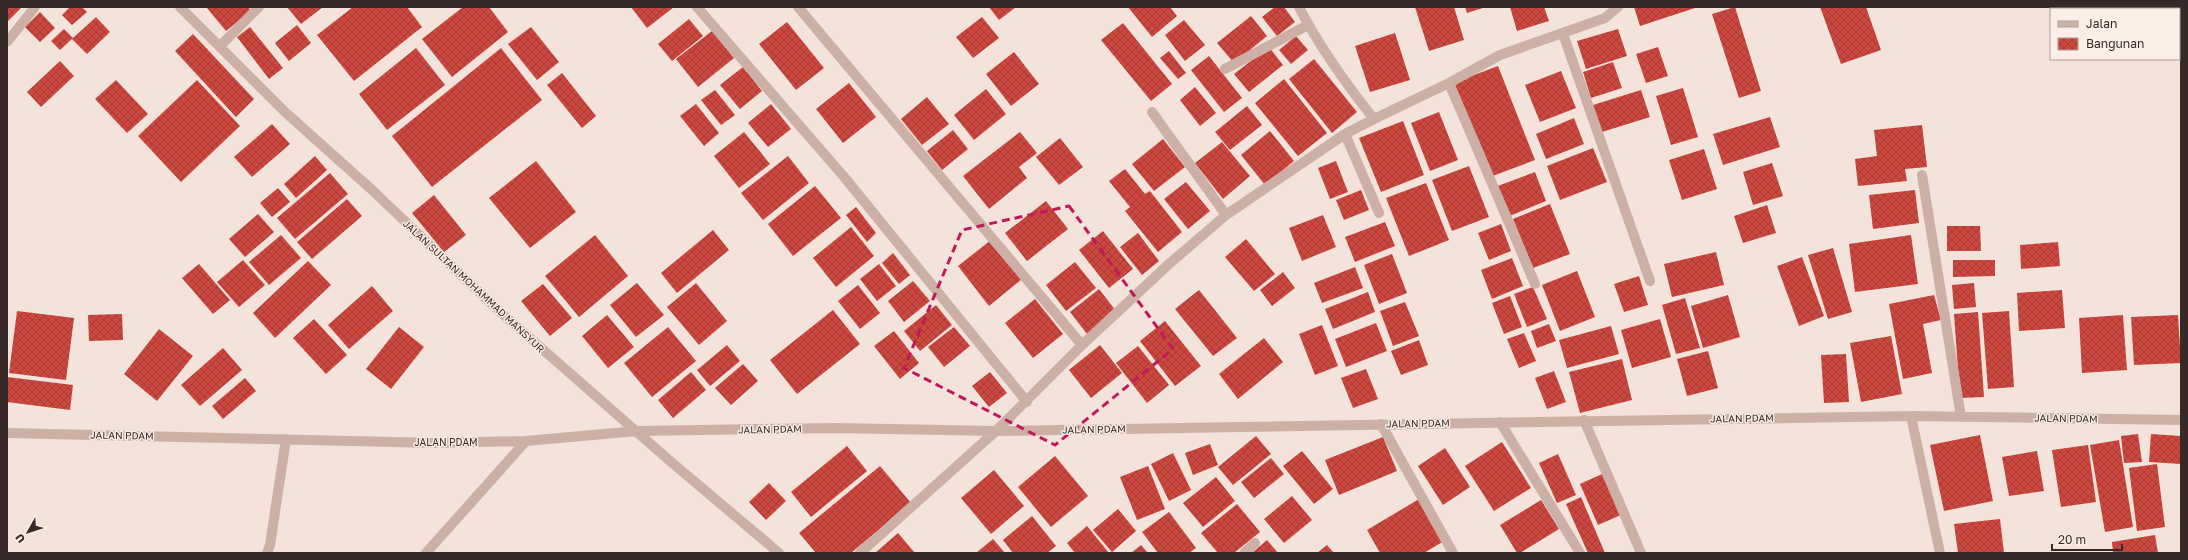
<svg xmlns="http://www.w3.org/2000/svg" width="2188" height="560" viewBox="0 0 2188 560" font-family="'Golos Text',sans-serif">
	<defs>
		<pattern id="building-cross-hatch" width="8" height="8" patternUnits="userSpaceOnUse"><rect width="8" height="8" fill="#cc483f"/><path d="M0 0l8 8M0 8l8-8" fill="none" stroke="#a63c35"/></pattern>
	</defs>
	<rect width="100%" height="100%" fill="#f3e3da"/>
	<!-- building -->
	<path fill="url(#building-cross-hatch)" d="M7,7H22L7,22Z
		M70,7H82L87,12L72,25L62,15Z
		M248,7L251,11L226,31L207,8Z
		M287,7H323L301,24Z
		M353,7H407L422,27L354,81L317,35Z
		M463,7H489L508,32L452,77L422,39Z
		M631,7H674L647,28Z
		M989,7H1016L999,20Z
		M1128,7H1170L1177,16L1152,37Z
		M1275,7H1284L1295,22L1277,36L1262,17Z
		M1415,7H1454L1464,40L1429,51Z
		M1465,7H1486L1467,13Z
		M1510,7H1544L1549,21L1517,31Z
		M1634,7H1698L1640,26Z
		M1735,7L1761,91L1739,98L1712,14Z
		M1820,7H1866L1881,50L1841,64Z
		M40,12L55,28L40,42L25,27Z
		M1251,16L1267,36L1234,63L1217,43Z
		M96,17L110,32L87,54L72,39Z
		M982,17L999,38L973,58L956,37Z
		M689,19L703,36L672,61L658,44Z
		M1184,20L1205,45L1185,61L1165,35Z
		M787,22L824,68L796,90L759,44Z
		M1123,23L1172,84L1151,101L1101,40Z
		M297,25L311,43L289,61L275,43Z
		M250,27L283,68L269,79L237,37Z
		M531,27L559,62L537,80L508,44Z
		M64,29L73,38L60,50L51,41Z
		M1618,29L1627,56L1586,69L1577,41Z
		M712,31L734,58L698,87L676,59Z
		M1395,33L1410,80L1370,92L1355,46Z
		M193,34L254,99L236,117L175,51Z
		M1296,36L1308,50L1291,64L1279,50Z
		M1269,47L1283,65L1249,92L1234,74Z
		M1658,47L1668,76L1646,83L1636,54Z
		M416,48L445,85L387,130L359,94Z
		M501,48L542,100L432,187L392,136Z
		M1169,51L1186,73L1178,79L1160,58Z
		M1014,52L1039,84L1011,106L986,74Z
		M1209,56L1242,98L1224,112L1191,70Z
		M1314,59L1357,112L1332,133L1289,79Z
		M60,61L74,76L41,107L27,92Z
		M1613,62L1622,88L1591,98L1583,72Z
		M1498,66L1535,160L1490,177L1453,83Z
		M743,67L762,91L740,109L720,85Z
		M1561,71L1576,108L1540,122L1525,85Z
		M562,73L596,116L582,128L547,85Z
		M1284,79L1327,133L1298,156L1255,103Z
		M116,80L148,114L127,133L95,99Z
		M197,80L240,126L181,182L138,136Z
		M849,83L876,117L843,143L816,109Z
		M1195,87L1216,113L1200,126L1180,100Z
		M1683,88L1698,137L1671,145L1656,96Z
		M986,89L1006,114L974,140L954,115Z
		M715,90L735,115L721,125L701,100Z
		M1641,90L1650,117L1602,132L1593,105Z
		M927,97L949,124L922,145L901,119Z
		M696,104L719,133L704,146L680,116Z
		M771,104L791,129L768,147L748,123Z
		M1247,106L1262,125L1230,150L1215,132Z
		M1439,112L1458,160L1430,171L1411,123Z
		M1770,117L1780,147L1723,165L1713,134Z
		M1574,118L1584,144L1546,159L1536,134Z
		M1403,121L1424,175L1381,192L1359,138Z
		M272,124L290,144L252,177L234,157Z
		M1922,125L1927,167L1905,169L1907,181L1858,186L1855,159L1877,156L1874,130Z
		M953,130L968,149L942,170L927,151Z
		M1270,131L1294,161L1265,185L1241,155Z
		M744,132L770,164L739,188L714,156Z
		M1020,132L1037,153L1019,167L1027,178L989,209L963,176Z
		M1060,138L1083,167L1059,185L1036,157Z
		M1163,139L1185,167L1154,191L1132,164Z
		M1222,142L1250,176L1223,199L1195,163Z
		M1593,148L1607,182L1560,200L1547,166Z
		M1704,149L1717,189L1682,200L1669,160Z
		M315,156L327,170L296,198L284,184Z
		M788,156L809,183L763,220L741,193Z
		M536,161L576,212L530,248L489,198Z
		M1336,161L1348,192L1330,199L1318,168Z
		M1772,163L1783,196L1753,205L1743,172Z
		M1469,166L1489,217L1452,231L1432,180Z
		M1125,169L1145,194L1150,191L1182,232L1158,252L1125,211L1130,207L1109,181Z
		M1535,172L1546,201L1507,217L1495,187Z
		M330,173L348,194L295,239L277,218Z
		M1186,182L1210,211L1188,229L1164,199Z
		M1426,183L1449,240L1409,256L1386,198Z
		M815,186L841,218L793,256L768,224Z
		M278,188L290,202L272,217L260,203Z
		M1361,190L1369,210L1344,220L1336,200Z
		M1915,190L1919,223L1873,229L1869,195Z
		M434,195L466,235L444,252L412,213Z
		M347,199L362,216L312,259L297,242Z
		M1046,201L1068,229L1027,261L1005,233Z
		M1550,204L1570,254L1533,268L1513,219Z
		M1767,205L1776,233L1743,243L1734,216Z
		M856,207L876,233L867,242L846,215Z
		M258,214L274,232L245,257L229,239Z
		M1323,215L1336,247L1302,261L1289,228Z
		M1385,222L1395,246L1355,262L1345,237Z
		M1501,224L1511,251L1489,260L1478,233Z
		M1947,226H1980L1981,251H1947Z
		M851,227L874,256L836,287L813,258Z
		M713,230L729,250L677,293L661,273Z
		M1103,231L1133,269L1109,288L1079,250Z
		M1138,233L1159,261L1142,275L1120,247Z
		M281,235L301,258L269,285L249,262Z
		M595,235L628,276L579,317L545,276Z
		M1911,235L1918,284L1855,292L1849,244Z
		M1246,239L1275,274L1254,291L1225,257Z
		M991,240L1022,279L989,306L958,266Z
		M2058,242L2060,266L2021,269L2020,245Z
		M1833,248L1852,312L1828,319L1808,255Z
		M1716,252L1724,285L1672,297L1664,264Z
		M893,253L910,275L899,284L882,263Z
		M1392,254L1407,293L1379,304L1364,265Z
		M1802,257L1824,316L1799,326L1777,266Z
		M1512,258L1523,286L1492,299L1481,270Z
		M243,260L265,285L239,307L217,282Z
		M1953,260H1995V276L1953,277Z
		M308,261L331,285L275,338L253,313Z
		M1075,262L1096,288L1066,311L1046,285Z
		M199,264L230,300L213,314L182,278Z
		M879,264L896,286L877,301L860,279Z
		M1355,267L1363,288L1322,303L1314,283Z
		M1577,271L1595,317L1560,331L1542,285Z
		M1283,272L1295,288L1272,306L1260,290Z
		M1639,276L1648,305L1624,312L1614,284Z
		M913,281L930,301L904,322L888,301Z
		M637,283L664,315L636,337L610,305Z
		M696,283L727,321L699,345L667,307Z
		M1974,283L1976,307L1954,309L1952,285Z
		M543,284L572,318L550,336L521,301Z
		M858,285L880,313L860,329L838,301Z
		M372,286L393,311L349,349L328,325Z
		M1533,287L1547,319L1527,327L1514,294Z
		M1099,289L1116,311L1087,334L1070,312Z
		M1199,290L1237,338L1213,356L1175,309Z
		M2062,290L2065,328L2019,331L2017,293Z
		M1368,292L1375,312L1333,329L1325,309Z
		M1728,295L1740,337L1703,348L1691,306Z
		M1934,295L1941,320L1923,324L1932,373L1903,379L1889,304Z
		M1510,296L1522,327L1504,334L1492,303Z
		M1685,298L1700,348L1676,354L1662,305Z
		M1035,299L1063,334L1033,358L1005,323Z
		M1405,302L1419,336L1393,346L1380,311Z
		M936,305L952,325L920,351L904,331Z
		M833,310L860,344L797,394L770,360Z
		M17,311L74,318L66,380L9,373Z
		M2009,311L2014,387L1988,389L1982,313Z
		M1978,312L1984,397L1960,398L1954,314Z
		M122,314L123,340L89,341L88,315Z
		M607,315L634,347L608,368L582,336Z
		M2123,315L2127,370L2082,373L2079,318Z
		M2178,315L2181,363L2134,365L2131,317Z
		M314,319L347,355L326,374L293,338Z
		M1660,319L1671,357L1632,368L1621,330Z
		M1165,321L1201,366L1175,386L1140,341Z
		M1376,323L1387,351L1346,367L1335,339Z
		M1549,324L1556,341L1537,348L1531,331Z
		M1322,325L1338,366L1315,375L1299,334Z
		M1611,326L1619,354L1567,368L1559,340Z
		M399,327L424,347L391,389L366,369Z
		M668,327L696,361L652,397L624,363Z
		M954,327L970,346L944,367L928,347Z
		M159,329L193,356L157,401L124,374Z
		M894,331L919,363L900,379L874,346Z
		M1524,333L1536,361L1519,368L1507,339Z
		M1891,336L1902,394L1861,402L1850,343Z
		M1264,338L1283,362L1238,399L1219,374Z
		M1419,340L1428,365L1401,375L1391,351Z
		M727,345L740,361L710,386L697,370Z
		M1100,345L1122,373L1091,398L1069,370Z
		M1138,346L1169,385L1147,403L1116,363Z
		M223,348L242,370L200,406L181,385Z
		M1708,351L1718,388L1687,396L1677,359Z
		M1846,354L1849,402L1824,403L1821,355Z
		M1622,359L1632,400L1580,413L1569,372Z
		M743,364L758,381L731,405L715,388Z
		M1366,369L1378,399L1353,408L1341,378Z
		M1554,371L1566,402L1547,409L1535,378Z
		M691,372L706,390L673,418L658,400Z
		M990,372L1007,393L989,407L972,386Z
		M7,377L73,385L70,410L7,402Z
		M245,378L256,391L223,419L212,406Z
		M2138,434L2142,462L2124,463L2121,436Z
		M2151,434L2181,436V464L2149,462Z
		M1980,435L1993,501L1944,511L1930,445Z
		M1256,436L1271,454L1233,485L1218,467Z
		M1383,437L1397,471L1339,495L1325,460Z
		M2119,440L2133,527L2105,532L2090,445Z
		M1502,442L1531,488L1494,511L1465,466Z
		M1210,444L1218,465L1193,475L1185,453Z
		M2088,445L2096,502L2061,507L2052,450Z
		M847,446L867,471L811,517L791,492Z
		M1445,448L1470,487L1443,505L1418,466Z
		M1302,451L1333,489L1314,504L1283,466Z
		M2037,451L2044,491L2009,496L2002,457Z
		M1173,453L1191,490L1169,501L1151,464Z
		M1558,454L1576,495L1557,503L1539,463Z
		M1055,456L1088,496L1051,527L1018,487Z
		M1271,458L1284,474L1254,498L1241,482Z
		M2157,464L2165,527L2137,531L2129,468Z
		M880,466L911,503L851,553H816L799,533Z
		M1148,466L1165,509L1137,520L1120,477Z
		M994,470L1024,506L991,534L961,498Z
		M1602,474L1621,515L1598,525L1580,484Z
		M1216,477L1235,501L1203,527L1183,503Z
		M769,483L786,501L766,520L749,502Z
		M1292,496L1312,520L1284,543L1264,519Z
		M1581,497L1605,553H1588L1566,504Z
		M1419,499L1444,541L1424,553H1380L1367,530Z
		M1541,500L1559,529L1520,553H1517L1500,525Z
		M1237,504L1260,532L1234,553H1218L1201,533Z
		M1118,509L1136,531L1112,552L1093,530Z
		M1169,512L1196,548L1189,553H1158L1142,532Z
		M1032,516L1056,546L1047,553H1013L1003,540Z
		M2000,519L2004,553H1958L1954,524Z
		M1087,526L1109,553H1075L1067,543Z
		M898,533L915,553H875Z
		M2155,535L2158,553H2113L2112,542Z
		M993,539L1005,553H976Z
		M1267,540L1278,553H1252Z
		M1141,545L1148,553H1131Z
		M1327,545L1334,553H1317Z"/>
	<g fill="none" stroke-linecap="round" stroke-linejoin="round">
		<!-- minor -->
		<path stroke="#ccb0a5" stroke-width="10" d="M180,7L285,112L371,189L498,310L670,461L779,553
			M697,7L845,178L1027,402
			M798,7L1082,345
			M1299,7C1320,48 1346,84 1374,119
			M1563,34L1650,281
			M7,42L35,7
			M220,46L259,7
			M1225,69L1308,25
			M1449,83L1535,284
			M1152,112L1226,215
			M1345,134L1379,213
			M1922,175L1961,417
			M1911,416L1940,553
			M1584,420L1641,553
			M1500,422L1580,553
			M1381,424L1453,553
			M7,433L436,443L526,441L637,431L836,428L996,431L1911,416L2181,420
			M267,553L270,545L286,439
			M426,553L526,441
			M860,553L996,431L1082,345L1169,264L1226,215L1345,134L1374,119L1449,83L1500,55L1605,18L1618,7
			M1244,553L1255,543"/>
	</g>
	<!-- marked area -->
	<path fill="none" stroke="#c2185b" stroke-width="3" stroke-dasharray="8 5" stroke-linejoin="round" d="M1069,206L1173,349L1055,445L904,368L962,230Z"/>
	<g text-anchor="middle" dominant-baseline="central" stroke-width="3" stroke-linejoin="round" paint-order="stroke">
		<!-- street labels -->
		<g font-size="10" fill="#372927" stroke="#faeee7">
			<text transform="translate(474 286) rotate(43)">JALAN SULTAN MOHAMMAD MANSYUR</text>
			<text transform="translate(1742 418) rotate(-1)">JALAN PDAM</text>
			<text transform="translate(2066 418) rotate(1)">JALAN PDAM</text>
			<text transform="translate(1418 423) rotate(-1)">JALAN PDAM</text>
			<text transform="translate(770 429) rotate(-1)">JALAN PDAM</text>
			<text transform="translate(1094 429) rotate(-1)">JALAN PDAM</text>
			<text transform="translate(122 435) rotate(1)">JALAN PDAM</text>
			<text x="446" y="442">JALAN PDAM</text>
		</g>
	</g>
	<!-- border -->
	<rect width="2188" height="560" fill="none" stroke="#372927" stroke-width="16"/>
	<!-- legend -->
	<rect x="2050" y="8" width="130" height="52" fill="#faeee7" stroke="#ac9f9a"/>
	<rect x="2058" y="21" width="20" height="6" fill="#ccb0a5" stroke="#ac9f9a"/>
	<text x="2086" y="28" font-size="12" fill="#372927">Jalan</text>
	<rect x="2058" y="38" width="20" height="12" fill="url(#building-cross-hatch)" stroke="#ac9f9a"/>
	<text x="2086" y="48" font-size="12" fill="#372927">Bangunan</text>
	<!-- north arrow -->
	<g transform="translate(28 532) rotate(231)" stroke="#faeee7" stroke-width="3" paint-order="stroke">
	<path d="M0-3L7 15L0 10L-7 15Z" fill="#372927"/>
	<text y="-6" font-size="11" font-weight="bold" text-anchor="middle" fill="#372927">U</text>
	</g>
	<!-- scale -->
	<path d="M2052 544v6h70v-6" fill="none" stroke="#372927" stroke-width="2"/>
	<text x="2058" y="544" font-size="12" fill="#372927" stroke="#faeee7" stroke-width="3" paint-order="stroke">20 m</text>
</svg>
